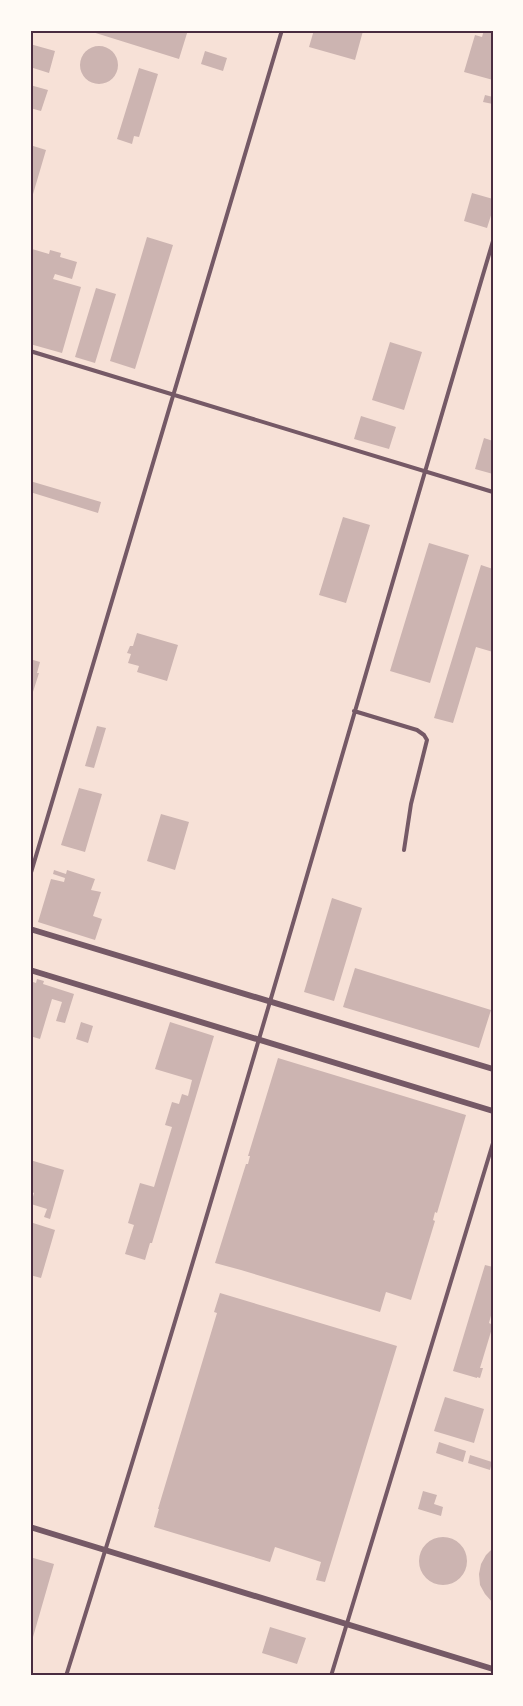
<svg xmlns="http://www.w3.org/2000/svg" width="523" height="1706" viewBox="0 0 523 1706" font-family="Mulish,sans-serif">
	<rect width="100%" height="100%" fill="#f7e1d7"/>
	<!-- building -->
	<path fill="#ccb4b1" d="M86,30H188L179,59Z
		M314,30H358L363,31L355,60L309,47Z
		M484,30H493V80L464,72L475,35L482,37Z
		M30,44L55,51L49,73L30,67Z
		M80 65a19 19 0 1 1 38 0a19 19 0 1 1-38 0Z
		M205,51L227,58L223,71L201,64Z
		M139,68L158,74L139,137L134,136L132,144L117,139Z
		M30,85L48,90L41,111L30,108Z
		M485,95L493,97V104L483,102Z
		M30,145L46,150L31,201H30Z
		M472,193L493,199V209L487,228L464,221Z
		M147,237L173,245L135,369L110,361Z
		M32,249L49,254L50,250L61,253L60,257L77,262L72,279L55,274L53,279L81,287L62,353L30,344V254Z
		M96,288L116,294L95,363L75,357Z
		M390,342L422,352L404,410L372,400Z
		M361,416L396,427L389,449L354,439Z
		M484,438L493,441V474L475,469Z
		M30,481L101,502L98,513L30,492Z
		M343,517L370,525L346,603L319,595Z
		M429,543L469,555L430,683L390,671Z
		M481,565L493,569V652L476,647L453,723L434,718Z
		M137,633L178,645L167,681L137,672L139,666L128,663L131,654L127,653L130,646H133Z
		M30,659L40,662L37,673H39L32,695L30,694Z
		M97,726L106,728L94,768L85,766Z
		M79,788L102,794L85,852L61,845Z
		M161,814L189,822L175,870L147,861Z
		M54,870L66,874L67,870L95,879L91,890L101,892L93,916L102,919L95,940L38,922L51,879L64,882L65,878L53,874Z
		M332,898L362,908L334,1001L304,992Z
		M355,968L491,1010L479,1048L343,1007Z
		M37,979L44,981L43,984L74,994L65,1023L56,1021L62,1002L52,999L40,1039L30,1036V981L36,983Z
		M81,1022L93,1026L88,1043L76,1039Z
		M170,1022L214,1036L152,1243H150L145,1260L125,1254L134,1225L128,1223L140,1183L154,1187L172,1127L165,1125L172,1102L179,1104L182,1094L188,1096L192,1080L155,1069Z
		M278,1058L466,1115L437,1213L435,1212L433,1220L435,1221L411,1300L386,1292L380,1312L241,1270L215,1263L246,1164H248L250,1156H248Z
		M30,1160L64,1170L50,1219L44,1217L47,1209L31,1204L34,1193L30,1191Z
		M30,1222L55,1230L41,1278L30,1275Z
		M485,1265L493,1267V1308L489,1323L493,1325L480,1368H483L480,1378L477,1377V1378L453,1371Z
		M220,1293L397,1346L325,1582L316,1580L321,1562L275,1547L270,1562L154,1527L159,1509H158L217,1313L214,1312Z
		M445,1397L484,1409L474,1443L434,1431Z
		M439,1442L466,1451L463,1462L436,1453Z
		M470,1455L492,1462L490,1470L468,1463Z
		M423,1491L437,1495L434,1504L443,1507L441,1516L418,1509Z
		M419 1561a24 24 0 1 1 48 0a24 24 0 1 1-48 0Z
		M493,1548V1603L485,1594L480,1585L479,1574L481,1564L486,1555Z
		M30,1557L54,1564L31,1644L30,1643Z
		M270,1627L306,1638L297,1664L262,1653Z"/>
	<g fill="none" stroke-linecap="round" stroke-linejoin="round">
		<!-- service -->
		<path stroke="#755966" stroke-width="4" d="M30,351L493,492
			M354,711L417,730L424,735L427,740L411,804L404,850
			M30,876L282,30
			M66,1676C216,1200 351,719 493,241
			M331,1676L493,1143"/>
		<!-- minor -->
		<path stroke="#755966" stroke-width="6" d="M30,929L493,1069
			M30,970L493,1111
			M30,1527L493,1669"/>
	</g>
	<!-- border -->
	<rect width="523" height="1706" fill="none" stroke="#fffaf5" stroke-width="63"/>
	<rect x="32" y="32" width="460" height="1642" fill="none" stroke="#4a2c40" stroke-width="2"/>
</svg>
